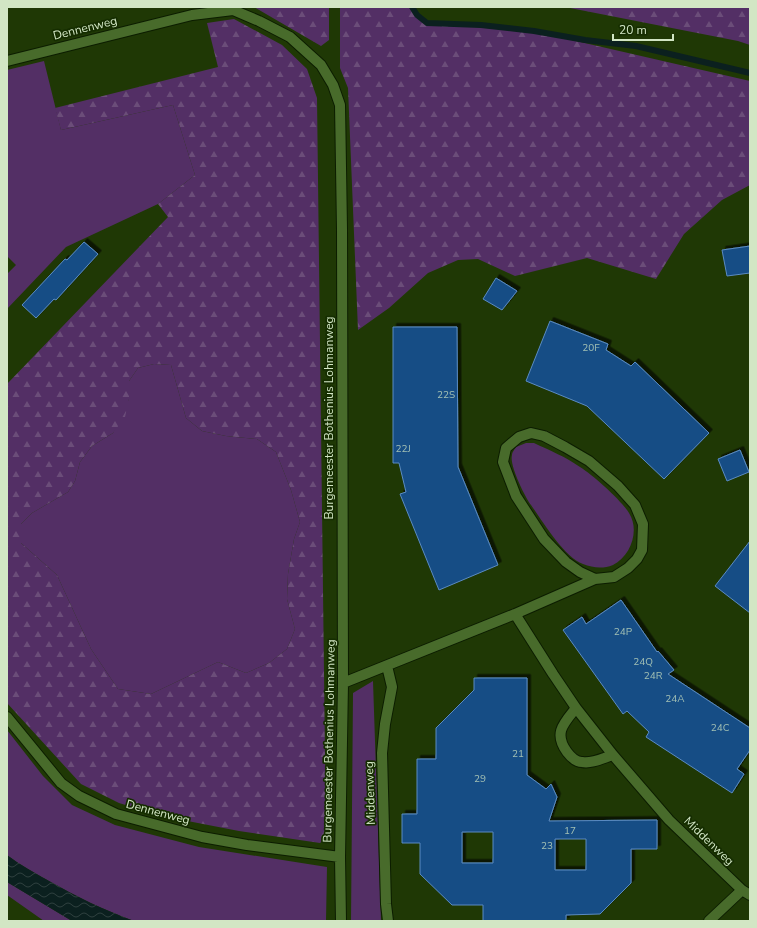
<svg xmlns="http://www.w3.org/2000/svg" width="757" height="928" viewBox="0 0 757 928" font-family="'Nunito Sans',sans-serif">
	<defs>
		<pattern id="forest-firs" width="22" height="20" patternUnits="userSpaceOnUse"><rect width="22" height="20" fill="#532f65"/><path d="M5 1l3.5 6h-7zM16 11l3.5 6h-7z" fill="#6b4d79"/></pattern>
		<pattern id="water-waves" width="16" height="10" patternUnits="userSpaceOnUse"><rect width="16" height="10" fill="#0b201f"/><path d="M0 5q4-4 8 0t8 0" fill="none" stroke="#2e403e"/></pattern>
		<filter id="shadow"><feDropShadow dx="3.5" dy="-3.5" stdDeviation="0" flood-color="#0009"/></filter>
	</defs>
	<rect width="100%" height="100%" fill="#1f3805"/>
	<!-- green -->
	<path fill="#532f65" d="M44,61L61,130L173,105L195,175L158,204L66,247L7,309V274L16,265L7,256V70Z
		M154,364L171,365L186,418L202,431L226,436L257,439L276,452L291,490L300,522L294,539L288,574L287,599L295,629L287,649L269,663L246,673L218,662L151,694L118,689L91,649L57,575L21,543V524L32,513L68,492L75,481L80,462L92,446L113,433L129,399V381L138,368Z
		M526,443H534C549,450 566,457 580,467C593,475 621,500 629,513C640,530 631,556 613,565C603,569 593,568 583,564C564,557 543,522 531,505C525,497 509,465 512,455C512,452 515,449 516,447Z
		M373,681L381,921H351L353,693Z
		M7,730L43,776L72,805L115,825L199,847L327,867L326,921H134C104,910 77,897 49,881C35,873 20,865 7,855Z
		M7,882L72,921H44L7,895Z"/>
	<!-- forest -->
	<path fill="url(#forest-firs)" fill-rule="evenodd" d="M254,7H329V40L321,46Z
		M340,7H411L413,13L422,22L541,33L750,81V185L722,200L684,234L656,279L587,258L515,276L478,259L458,260L428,273L389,308L358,330L348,88L340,68Z
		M565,7H750V45L738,41Z
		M234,19L282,45L307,69L317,98L326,837L320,843L239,831L162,816L119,803L81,784L7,703V384L168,217L158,204L195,175L173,105L61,130L55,108L218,67L207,23ZM154,364L171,365L186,418L202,431L226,436L257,439L276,452L291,490L300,522L294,539L288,574L287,599L295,629L287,649L269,663L246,673L218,662L151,694L118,689L91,649L57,575L21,543V524L32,513L68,492L75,481L80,462L92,446L113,433L125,417L129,399V381L138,368Z"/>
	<!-- water -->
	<path fill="url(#water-waves)" d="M7,855C20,865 35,873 49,881C77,897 104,910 134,921H72L7,882Z"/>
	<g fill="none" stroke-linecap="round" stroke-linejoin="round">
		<!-- stream -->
		<path stroke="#0b201f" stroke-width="6" d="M412,7L417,15L427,23L481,25L534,31L585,40L636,46L750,73"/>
	</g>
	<!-- building -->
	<path fill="#174d85" stroke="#5a8bc3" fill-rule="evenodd" filter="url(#shadow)" d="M84,242L98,254L56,300L54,299L36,318L22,305L65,259L67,260Z
		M750,246V273L727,276L722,250Z
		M496,278L517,291L502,310L483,299Z
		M550,321L608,344L606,350L631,366L635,362L709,433L664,479L587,406L526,381Z
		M393,327H457L458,467L498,565L439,590L400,494L406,492L399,463H393Z
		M740,450L749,472L727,481L718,459Z
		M750,541V613L715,586Z
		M621,600L657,652L658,651L674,670L668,674L750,728V750L737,769L744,774L732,793L646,737L649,732L627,711L623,714L563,630L582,617L586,624Z
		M474,678H527V775L546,789L551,784L557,797L549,821L657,820V849H631V883L600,914L566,915V921H483V905H452L420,874V843H402V814H417V759H436V728L474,690ZM462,832H493V863H462ZM555,839H586V870H555Z"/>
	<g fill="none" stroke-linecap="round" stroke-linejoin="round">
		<!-- minor casing -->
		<g stroke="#0c1d00" stroke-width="12">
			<path id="minor" d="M7,61L192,15L233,10L259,21L290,37L321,65L333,85L340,105L342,229L343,683L340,857L341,921
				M531,433L544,436L565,447L589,461L618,486L635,505L643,524L642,550L637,559L628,568L614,577L595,579L580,572L566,562L544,539L516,496L503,462L506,448L519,437Z
				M515,614L553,674L576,708L613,755L669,820L742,890L750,895
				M387,666L392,687L385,724L382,753L386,904L388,921
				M343,683L515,614L595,579
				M576,708C564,723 553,733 567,752C570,756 576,762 582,762C592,764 603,758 613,755
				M7,717L61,783L79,796L116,814L202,837L247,845L340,857
				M709,921L742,890"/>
		</g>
		<!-- minor -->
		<use href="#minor" stroke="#486b2b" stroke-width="10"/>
	</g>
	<g text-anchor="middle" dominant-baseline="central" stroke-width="3.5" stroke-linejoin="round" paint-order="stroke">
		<!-- number labels -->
		<g font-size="10" fill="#a3c0b4">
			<text x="591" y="348">20F</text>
			<text x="446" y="395">22S</text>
			<text x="403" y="449">22J</text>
			<text x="623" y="632">24P</text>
			<text x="643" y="662">24Q</text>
			<text x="653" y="676">24R</text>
			<text x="675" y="699">24A</text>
			<text x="720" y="728">24C</text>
			<text x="518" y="754">21</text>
			<text x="480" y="779">29</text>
			<text x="570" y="831">17</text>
			<text x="547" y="846">23</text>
		</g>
		<!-- street labels -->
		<g font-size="12" fill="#d2e6c4" stroke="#152d00">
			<text transform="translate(85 28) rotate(-14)">Dennenweg</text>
			<text transform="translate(329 418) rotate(-90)">Burgemeester Bothenius Lohmanweg</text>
			<text transform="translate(329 741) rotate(-89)">Burgemeester Bothenius Lohmanweg</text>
			<text transform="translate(370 793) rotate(-92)">Middenweg</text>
			<text transform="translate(158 812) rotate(15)">Dennenweg</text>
			<text transform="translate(709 841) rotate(44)">Middenweg</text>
		</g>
	</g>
	<!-- border -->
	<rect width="757" height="928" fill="none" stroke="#d2e6c4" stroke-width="16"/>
	<!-- scale -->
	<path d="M613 34v6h60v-6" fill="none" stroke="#d2e6c4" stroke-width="2"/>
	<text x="619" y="34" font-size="12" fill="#d2e6c4" stroke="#152d00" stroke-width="3" paint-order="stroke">20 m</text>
</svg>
